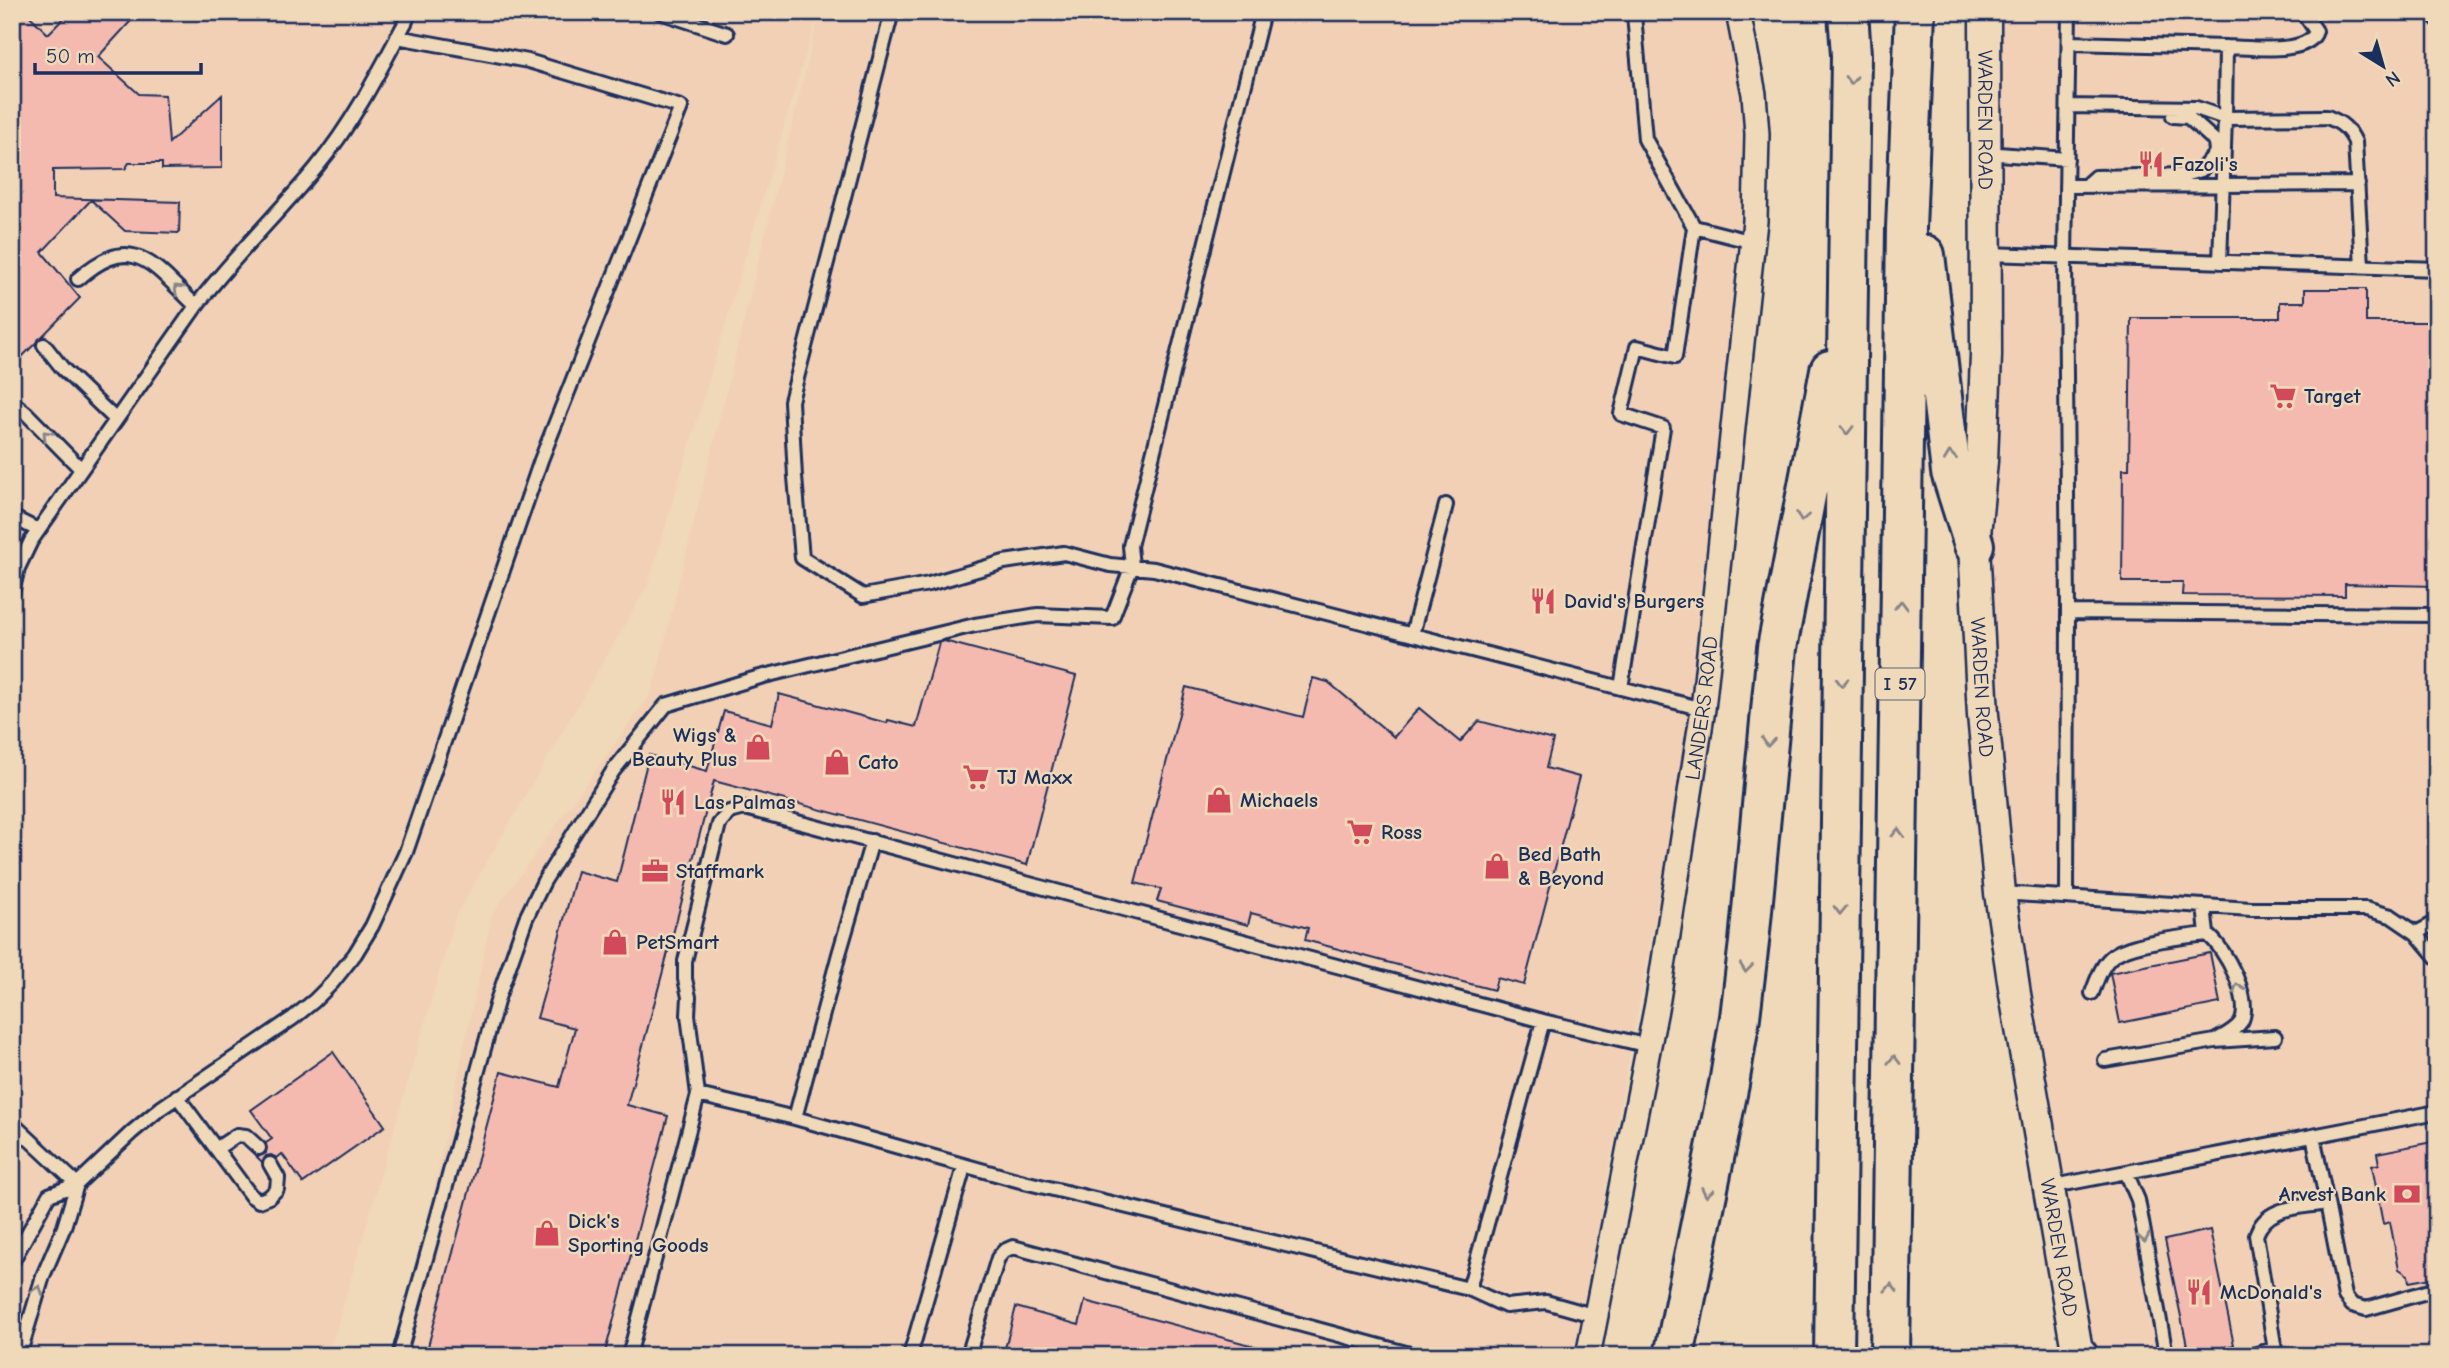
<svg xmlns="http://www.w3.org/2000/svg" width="2449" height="1368" viewBox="0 0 2449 1368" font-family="'Comic Neue',sans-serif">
	<rect width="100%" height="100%" fill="#f0d9b8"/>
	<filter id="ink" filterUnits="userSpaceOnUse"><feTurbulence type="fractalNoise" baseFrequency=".0143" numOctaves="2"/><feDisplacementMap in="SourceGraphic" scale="14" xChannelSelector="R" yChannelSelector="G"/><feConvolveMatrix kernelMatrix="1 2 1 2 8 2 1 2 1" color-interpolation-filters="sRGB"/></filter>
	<g filter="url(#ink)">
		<!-- built -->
		<path fill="#f2d0b5" d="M12,12H818L648,585L456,915L334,1337L326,1356H12Z
			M820,12H1730L1752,107L1748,210L1687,745L1574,1356H399L492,914L652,692Z
			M1986,12H2437V1356H2070L1993,830L1982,461Z"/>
		<!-- building -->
		<path fill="#f5baaf" stroke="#1b2f5e" stroke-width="2" d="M12,12H26L48,34L70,12H139L98,57L139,94L165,95L169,143L222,95V168L162,169V163H129L125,169L53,170V198L180,202L179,233L125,231L91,200L42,252L80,298L12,367Z
			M2305,289H2366V322H2437V586L2345,584V596L2182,595L2183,582H2122L2123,469H2129L2131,318H2280V302H2305Z
			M944,641L1076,676L1027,865L714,781L627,1105L668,1116L604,1356H447L427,1350L501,1072L559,1087L575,1028L537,1018L545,990L577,871L617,882L649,755L707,771L724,711L772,724L779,694L887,723L888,720L916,727L939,643Z
			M1313,678L1328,682L1394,737L1419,708L1460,742L1479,721L1553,740L1546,768L1579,777L1524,985L1497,978L1494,990L1420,971L1305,940L1308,928L1251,913L1248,925L1157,901L1161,889L1135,883L1186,687L1303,717Z
			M2210,953L2220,1003L2120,1023L2110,973Z
			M333,1052L385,1126L303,1183L282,1154L277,1158L271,1155L266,1156L262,1162L257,1157L266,1153V1143L272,1139L251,1110Z
			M2437,1141V1277L2409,1282L2408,1275L2399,1269L2390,1222L2383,1224L2372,1166L2379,1164L2377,1153Z
			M2210,1230L2234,1345L2189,1355L2165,1240Z
			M1085,1301L1269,1350L1268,1356H1075L1061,1352L1060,1356H1003L1016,1307L1079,1325Z"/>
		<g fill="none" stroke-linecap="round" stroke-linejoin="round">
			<!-- service casing -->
			<g stroke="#1b2f5e" stroke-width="18">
				<path id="service" d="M660,12L727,34
					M892,12L791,401L795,477L802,558L863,596L929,584L1004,562L1064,553L1110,565L1154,569L1703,709
					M1631,12L1634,15L1645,139L1694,227L1753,242
					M2069,12L2065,257L2068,612L2437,615
					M2303,12L2316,31C2309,56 2248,47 2226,47L2225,118L2327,117C2341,122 2349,129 2355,142L2362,266
					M2432,12L2437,19
					M2069,43L2226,47
					M2068,106L2196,108L2225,118L2220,262
					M1985,153L2067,159
					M2066,186L2358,184
					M2085,186L2095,177L2184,175L2201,170L2216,153L2215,141L2188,117L2173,116
					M1986,254L2437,269
					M78,279C133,230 153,265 196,306
					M44,345L63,369L115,419
					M12,402L26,413L81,469
					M12,517L38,530
					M12,593L18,568L31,541L196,306C233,257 277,215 316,168C353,123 379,72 406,21L408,12
					M1412,635L1446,505
					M1621,688L1663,428L1621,414L1637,347L1675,357L1694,227
					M2001,893L2251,909H2366L2391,916L2416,933L2437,958
					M2067,896L2068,612
					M2204,906L2207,934
					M2416,933L2437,922
					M2092,993C2097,980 2102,963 2114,955C2133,942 2184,937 2207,934C2225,947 2253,1001 2241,1022C2235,1031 2223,1036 2215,1041
					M2105,1060L2215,1041L2275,1037
					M698,1095L795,1118L1024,1182L1469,1289L1506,1306L1546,1302L1596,1316
					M177,1096L251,1196L259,1201L269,1197L277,1189L278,1178L270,1164
					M795,1118L839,954L872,841
					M12,1123L77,1184
					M216,1149L237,1135L246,1136L259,1148
					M2126,1172L2138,1200L2165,1349L2170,1356
					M2049,1187L2437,1112
					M2327,1203L2345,1296L2352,1305L2366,1309L2437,1289
					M12,1262L49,1195L77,1184L132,1132L161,1108L293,1018L314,1001L332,983L355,954L372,926L406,852L541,460L681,107L528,61L397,37
					M1469,1289L1543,1021
					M19,1356L43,1276L64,1227L77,1184
					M399,1356L498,998L526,918L544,881L613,771L666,705L760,677L975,625L1038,615L1112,618L1132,566L1130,546L1263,12
					M629,1356L698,1095L688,1015L689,997L685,979V961L719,824L729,812L745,808L1543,1021L1649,1046
					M910,1356L964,1167
					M968,1356L998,1258L1004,1251L1013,1247L1417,1356
					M2250,1356L2274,1349
					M2276,1356L2256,1235C2267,1205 2299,1208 2327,1203L2313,1136"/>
			</g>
			<!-- minor casing -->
			<g stroke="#1b2f5e" stroke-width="28">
				<g id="minor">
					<path id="s1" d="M1588,1356L1658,999L1703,709L1755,221L1757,134L1754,94L1738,12"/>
				</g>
			</g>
			<!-- tertiary casing -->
			<g stroke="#1b2f5e" stroke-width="35">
				<g id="tertiary">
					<path id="s2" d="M1985,12L1986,355L1982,461L1974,545L1983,715L2000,893L2015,994L2078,1356"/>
				</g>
			</g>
			<!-- primary casing -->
			<g stroke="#1b2f5e" stroke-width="42">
				<path id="primary" d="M2078,1355L2079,1356"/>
			</g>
			<!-- motorway casing -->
			<g stroke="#1b2f5e" stroke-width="44">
				<path id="motorway" d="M1925,255L1951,472L1974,545
					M1674,1356L1729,1084L1740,1017L1749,942L1777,648L1830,370
					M1834,1356L1851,55L1848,12
					M1890,1356L1906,228L1915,12"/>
			</g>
			<!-- service -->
			<use href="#service" stroke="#f0d9b8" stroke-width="12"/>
			<!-- minor -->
			<use href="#minor" stroke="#f0d9b8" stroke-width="23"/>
			<!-- tertiary -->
			<use href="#tertiary" stroke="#f0d9b8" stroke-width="30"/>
			<!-- primary -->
			<use href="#primary" stroke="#f0d9b8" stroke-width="37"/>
			<!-- motorway -->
			<use href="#motorway" stroke="#f0d9b8" stroke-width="38"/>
		</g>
		<!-- one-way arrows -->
		<defs><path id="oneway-chevron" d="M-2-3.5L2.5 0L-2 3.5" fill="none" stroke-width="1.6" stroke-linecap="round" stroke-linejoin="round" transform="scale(1.75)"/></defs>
		<g stroke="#86848b">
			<use href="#oneway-chevron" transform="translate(1851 80) rotate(91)"/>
			<use href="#oneway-chevron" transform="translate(178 289) rotate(-137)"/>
			<use href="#oneway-chevron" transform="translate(1847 430) rotate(90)"/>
			<use href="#oneway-chevron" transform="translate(47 435) rotate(-134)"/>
			<use href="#oneway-chevron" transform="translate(1950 456) rotate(-97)"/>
			<use href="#oneway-chevron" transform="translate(1802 517) rotate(101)"/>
			<use href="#oneway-chevron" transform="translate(1901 605) rotate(-89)"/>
			<use href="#oneway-chevron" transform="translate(1842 682) rotate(91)"/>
			<use href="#oneway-chevron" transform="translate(1768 742) rotate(95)"/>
			<use href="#oneway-chevron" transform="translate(1898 833) rotate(-89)"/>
			<use href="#oneway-chevron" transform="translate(1840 910) rotate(91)"/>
			<use href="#oneway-chevron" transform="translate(1746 968) rotate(97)"/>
			<use href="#oneway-chevron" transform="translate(2238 988) rotate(-107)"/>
			<use href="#oneway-chevron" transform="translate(1894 1060) rotate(-89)"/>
			<use href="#oneway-chevron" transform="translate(1707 1192) rotate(101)"/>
			<use href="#oneway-chevron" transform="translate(2144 1238) rotate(80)"/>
			<use href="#oneway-chevron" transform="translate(1891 1288) rotate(-89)"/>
			<use href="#oneway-chevron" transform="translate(38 1290) rotate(-72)"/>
		</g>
	</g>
	<!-- icons -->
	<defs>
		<g id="restaurant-bare" transform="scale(2.1)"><path d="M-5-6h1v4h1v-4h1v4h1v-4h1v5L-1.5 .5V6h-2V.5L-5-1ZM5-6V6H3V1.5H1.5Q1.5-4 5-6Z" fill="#d1495b" stroke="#f0d9b8" stroke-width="2.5" paint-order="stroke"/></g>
		<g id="supermarket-bare" transform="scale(2.1)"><path d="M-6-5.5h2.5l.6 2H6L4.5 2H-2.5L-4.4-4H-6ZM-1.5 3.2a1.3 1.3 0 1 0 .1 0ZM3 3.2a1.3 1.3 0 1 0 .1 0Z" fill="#d1495b" stroke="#f0d9b8" stroke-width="2.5" paint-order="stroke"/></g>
		<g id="shop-bare" transform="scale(2.1)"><path d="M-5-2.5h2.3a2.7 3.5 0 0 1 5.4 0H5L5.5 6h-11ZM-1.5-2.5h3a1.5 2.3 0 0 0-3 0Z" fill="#d1495b" stroke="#f0d9b8" stroke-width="2.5" paint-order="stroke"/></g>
		<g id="office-bare" transform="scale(2.1)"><path d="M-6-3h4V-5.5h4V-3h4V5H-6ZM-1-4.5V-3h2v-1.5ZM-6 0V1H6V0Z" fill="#d1495b" stroke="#f0d9b8" stroke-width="2.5" paint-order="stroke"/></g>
		<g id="bank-bare" transform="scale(2.1)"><path d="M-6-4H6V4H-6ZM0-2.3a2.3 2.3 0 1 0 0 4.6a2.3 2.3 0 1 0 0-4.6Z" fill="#d1495b" stroke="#f0d9b8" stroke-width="2.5" paint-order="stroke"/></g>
	</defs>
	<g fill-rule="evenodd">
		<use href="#restaurant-bare" x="2151" y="164"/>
		<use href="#supermarket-bare" x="2283" y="396"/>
		<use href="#restaurant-bare" x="1543" y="601"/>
		<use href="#shop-bare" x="758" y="747"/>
		<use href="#shop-bare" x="837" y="762"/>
		<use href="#supermarket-bare" x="976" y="777"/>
		<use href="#shop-bare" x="1219" y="800"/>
		<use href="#restaurant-bare" x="673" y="802"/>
		<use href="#supermarket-bare" x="1360" y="832"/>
		<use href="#shop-bare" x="1497" y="866"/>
		<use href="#office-bare" x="655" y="871"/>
		<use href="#shop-bare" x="615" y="942"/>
		<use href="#bank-bare" x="2407" y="1194"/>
		<use href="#shop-bare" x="547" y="1233"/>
		<use href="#restaurant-bare" x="2199" y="1292"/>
	</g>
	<g text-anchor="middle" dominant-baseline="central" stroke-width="5" stroke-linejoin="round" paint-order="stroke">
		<!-- shield labels -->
		<rect fill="#f0d9b8" stroke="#5b6279" stroke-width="2" x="1875.5" y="668.5" width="49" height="31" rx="5"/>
		<g font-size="19" font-weight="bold" fill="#1b2f5e">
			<text x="1900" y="684">I 57</text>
		</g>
		<!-- street labels -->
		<g font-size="21" fill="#1b2f5e" stroke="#f0d9b8">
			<text stroke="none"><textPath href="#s2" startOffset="108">WARDEN ROAD</textPath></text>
			<text stroke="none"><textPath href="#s2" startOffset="676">WARDEN ROAD</textPath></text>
			<text stroke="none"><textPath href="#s1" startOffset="658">LANDERS ROAD</textPath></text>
			<text stroke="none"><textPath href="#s2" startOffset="1242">WARDEN ROAD</textPath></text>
		</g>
		<!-- poi labels -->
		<g font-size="21" font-weight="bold" fill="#1b2f5e" stroke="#f0d9b8" text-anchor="start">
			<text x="2172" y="164">Fazoli's</text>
			<text x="2304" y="396">Target</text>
			<text x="1564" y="601">David's Burgers</text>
			<text x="737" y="735" text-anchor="end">Wigs &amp;<tspan x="737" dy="24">Beauty Plus</tspan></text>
			<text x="858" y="762">Cato</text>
			<text x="997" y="777">TJ Maxx</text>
			<text x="1240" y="800">Michaels</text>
			<text x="694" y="802">Las Palmas</text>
			<text x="1381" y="832">Ross</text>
			<text x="1518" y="854">Bed Bath<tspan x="1518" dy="24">&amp; Beyond</tspan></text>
			<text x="676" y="871">Staffmark</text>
			<text x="636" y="942">PetSmart</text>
			<text x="2386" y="1194" text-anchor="end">Arvest Bank</text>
			<text x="568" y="1221">Dick's<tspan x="568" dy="24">Sporting Goods</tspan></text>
			<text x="2220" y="1292">McDonald's</text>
		</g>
	</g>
	<!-- margin -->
	<rect width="2449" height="1368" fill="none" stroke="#f0d9b8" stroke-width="42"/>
	<rect x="21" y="21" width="2407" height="1326" fill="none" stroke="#1b2f5e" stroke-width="2.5" filter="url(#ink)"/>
	<!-- north arrow -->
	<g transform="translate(2383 66) rotate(143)" stroke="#f0d9b8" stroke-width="5" paint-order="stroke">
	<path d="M0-5L12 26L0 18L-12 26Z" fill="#1b2f5e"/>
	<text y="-10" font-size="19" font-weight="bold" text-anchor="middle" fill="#1b2f5e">N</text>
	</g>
	<!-- scale -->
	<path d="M35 63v10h166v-10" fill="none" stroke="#1b2f5e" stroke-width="3.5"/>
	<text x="46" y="63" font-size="21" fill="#1b2f5e" stroke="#f0d9b8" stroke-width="5" paint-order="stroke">50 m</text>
</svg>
